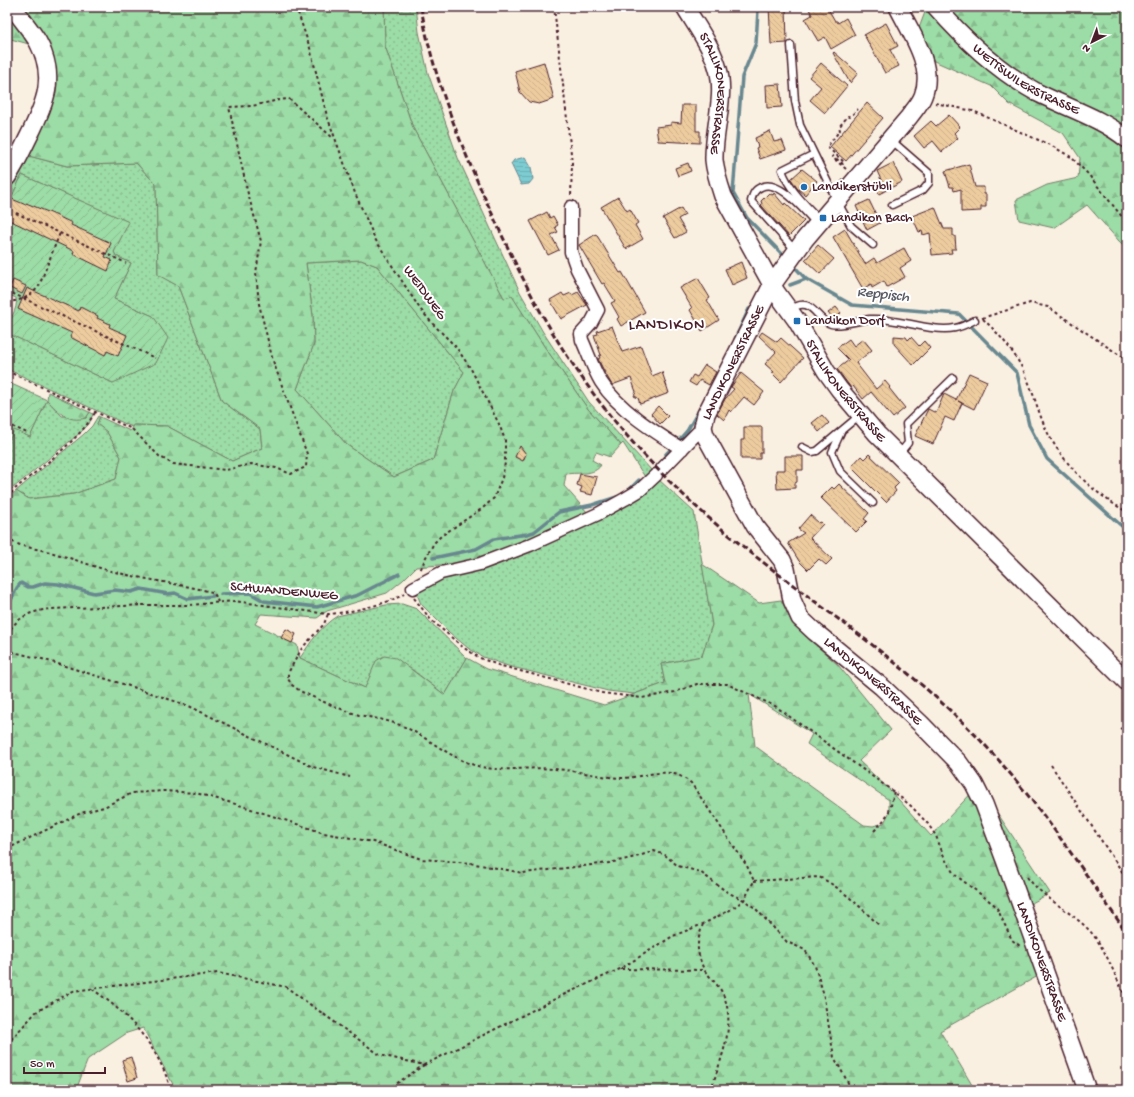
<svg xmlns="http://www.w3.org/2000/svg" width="1134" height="1097" viewBox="0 0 1134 1097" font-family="'Gochi Hand',sans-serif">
	<defs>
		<pattern id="grass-dots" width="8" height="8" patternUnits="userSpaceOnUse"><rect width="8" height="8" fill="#9cdca6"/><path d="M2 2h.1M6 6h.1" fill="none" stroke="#88bc8f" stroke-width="1.8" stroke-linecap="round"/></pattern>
		<pattern id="forest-firs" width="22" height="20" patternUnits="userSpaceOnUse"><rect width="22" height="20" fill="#9cdca6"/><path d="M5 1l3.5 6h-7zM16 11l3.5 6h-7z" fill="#88bc8f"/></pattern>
		<pattern id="garden-furrows" width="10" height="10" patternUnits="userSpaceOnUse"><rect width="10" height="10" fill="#9cdca6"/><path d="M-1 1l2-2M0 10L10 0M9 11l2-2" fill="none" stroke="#88bc8f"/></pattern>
		<pattern id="water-rules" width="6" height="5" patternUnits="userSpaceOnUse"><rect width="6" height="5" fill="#7bccd2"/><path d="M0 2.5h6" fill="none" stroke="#6cafb4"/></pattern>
		<pattern id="building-back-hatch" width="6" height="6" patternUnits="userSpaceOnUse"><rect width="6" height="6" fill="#edcc9f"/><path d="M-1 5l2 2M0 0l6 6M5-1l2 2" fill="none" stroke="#cdaf89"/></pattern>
	</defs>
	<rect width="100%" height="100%" fill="#faf0e2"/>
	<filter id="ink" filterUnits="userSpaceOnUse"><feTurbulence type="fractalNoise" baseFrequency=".025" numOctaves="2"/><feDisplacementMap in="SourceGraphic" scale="8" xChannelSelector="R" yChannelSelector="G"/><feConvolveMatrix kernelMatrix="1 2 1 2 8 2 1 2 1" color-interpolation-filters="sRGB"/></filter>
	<g filter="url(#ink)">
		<!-- grass -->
		<path fill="url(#grass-dots)" stroke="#737e68" d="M384,7H416L419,32L428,73L445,121L458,158L520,292L543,332L589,402L652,471L645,477L623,443L621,445L588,409L544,346L512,297L504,299L413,128L385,46Z
			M25,155L67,166L136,163L156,184L158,274L178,286L222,401L260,429L262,448L232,461L167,426L134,425L132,427L7,369L10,360L7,358V333L113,383L153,316L114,299L131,263L116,256L114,252L128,222L22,175L7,207V186Z
			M361,260L377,266L464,372L454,391L433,460L394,477L347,445L297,389L314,344L313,316L306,263Z
			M47,400L62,416L86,418L90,412L93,414L89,424L81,432L7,493V445L14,429L30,437Z
			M98,416L100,417L97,424L107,432L121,457L116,479L74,494L29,499L16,491L84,434L92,426Z
			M658,479L694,512L712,625L702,656L661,664L665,683L634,694L608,691L508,666L483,657L468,648L450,633L421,604L417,594C430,577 451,574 470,571Z
			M402,604L417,609L467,658L445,695L410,668L365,688L300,658C310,643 321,626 337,616L386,605Z"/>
		<!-- forest -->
		<path fill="url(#forest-firs)" stroke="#737e68" fill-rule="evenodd" d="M7,7H384L385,46L413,128L504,298L512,296L544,346L588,409L621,445L610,457L596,452L592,460L601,465C594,476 579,472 566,474L564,486L588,513L516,545L463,563L416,567L403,580L387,593L327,611L317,618L261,614L255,624L297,645L300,658L365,688L376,661L384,656L396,658L445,695L467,658L487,669L604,705L665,683L661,664L702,656L712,625L702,564L759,603L781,600L793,624L838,665L891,730L859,761L891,791L931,836L979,785L1050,893L1021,909L1038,976L940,1031L975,1090H176L143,1028L127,1033L88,1059L76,1090H7V501L16,491L29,499L74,494L116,479L121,457L107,432L97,424L100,417L130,431L133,425L167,426L232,461L262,448L260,429L222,401L178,286L158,275L156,184L136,163L67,166L25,155L47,49L7,38ZM361,260L377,266L464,372L454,391L433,460L394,477L347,445L297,389L314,344L313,316L306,263ZM749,694L812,734L807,744L889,800V813L884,823L873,826L864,825L755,746Z
			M927,7H1127V250L1087,205L1054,228L1019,220L1016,200L1047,185L1078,178L1080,158L1063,133L1009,104L991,86L934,61L919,28Z
			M48,392L89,412H90L86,418C67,423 59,412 47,400Z"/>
		<!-- garden -->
		<path fill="url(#garden-furrows)" stroke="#737e68" d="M22,175L129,222L114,252L116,256L131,263L114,299L153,316L168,338L156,363L113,383L7,333C7,320 19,310 16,298L7,294V207Z
			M7,382L47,400L30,437L14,430L7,445Z"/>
		<!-- water -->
		<path fill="url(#water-rules)" stroke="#67878f" d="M525,157L531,167L533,179L529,184L521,185L511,164L514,160Z"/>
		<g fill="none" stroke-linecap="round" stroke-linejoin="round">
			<!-- stream -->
			<path stroke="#67878f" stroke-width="3.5" d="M756,7L758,10L756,43L742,77L733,193L747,218L786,258
				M792,264L806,279L852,305L959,314L1017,373L1029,425L1047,459L1125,529L1127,533
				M790,285L806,279
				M735,339L749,309
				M679,440L687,431L699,410
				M666,454L671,449
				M628,491L639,480
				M433,558L476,549L494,539L527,534L534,532L559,512L592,505L617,497
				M221,594L250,593L264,601L317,607L358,595L399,574
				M7,607C13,599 14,589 21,583L28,587H33L45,583L58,584L94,593L115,590L131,592L141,589L168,594L175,593L188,599L213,596"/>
		</g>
		<!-- building -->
		<path fill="url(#building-back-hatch)" stroke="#4a1f2b" d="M769,7H786L787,43L771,44Z
			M808,7H827L835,21H837L838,23L846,18L855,35L831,49L825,37L818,41L805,19L812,15Z
			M886,23L898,46L890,50L899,66L885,73L864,35Z
			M834,52L858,73L850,83L833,53Z
			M544,62L554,99L539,104L529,102L520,92L515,71Z
			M821,63L847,86L825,113L810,100L821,87L809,77Z
			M780,84L782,107L767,108L766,85Z
			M867,103L883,118L846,161L830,147Z
			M682,105H696V131H700V143L658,141L656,127L671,125V122L681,123Z
			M949,115L960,127L954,133L958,138L942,152L933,141L924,148L914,136L931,121L936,126Z
			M770,131L774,142L782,140L786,150L760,159L756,148L758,147L755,138Z
			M688,163L691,171L678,176L675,168Z
			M893,163L902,182L879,194L875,185L882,182L877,171Z
			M969,164L975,187H984V194H986V207H981V211L961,212V189L954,191L953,187H950L945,171Z
			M802,169L817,181L805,195L797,188L791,179Z
			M769,193L773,195L774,193L784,205L785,203L804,221L789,236L761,205L762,204L761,201Z
			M618,197L627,211L630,209L638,223L635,225L643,239L626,249L601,207Z
			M12,199L26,205V203L53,214L72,223L71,225L111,243L105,257L112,260L108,271L73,254L74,251L7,219V211Z
			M869,200L880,223L867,230L856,206Z
			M935,207L944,229H953V236H955L956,249H951L952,253L932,255L930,233L923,235L922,231L919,232L912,216Z
			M681,208L685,215L678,219L686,232L675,238L663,218Z
			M547,212L550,218L553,216L558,225L555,227L558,232L551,235L559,250L548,255L530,221Z
			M845,229L865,264L874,258L877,263L904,248L911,261L900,268L905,277L887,287L884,281L872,288L871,284L863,289L833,237Z
			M596,234L620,273L622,272L645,312L621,326L617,319L619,317L611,303L615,301L604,283L602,284L579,245Z
			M818,245L834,259L820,274L805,260Z
			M741,262L747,278L732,285L725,269Z
			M698,278L710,298L707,300L719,320L702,331L690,310L692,308L680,288Z
			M13,280L26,286L22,294L10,288Z
			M27,288L79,311L80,307L98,316L97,318L110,324L109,327L127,335L118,356L107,351L105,355L70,337L72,333L18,309Z
			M578,292L587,305L561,319L550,300L562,293L564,296L571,293L572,295Z
			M836,307L841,313L834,320L828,313Z
			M612,326L622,352L641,346L652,376L662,372L669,393L640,404L638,398L634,396L636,392L631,378L612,385L605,373L598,359L600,358L599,356L601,355L594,335L598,334L597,331Z
			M762,332L777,342L781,338L803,358L781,382L772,373L774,372L765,364L776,352L759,336Z
			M894,336L906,337L908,340L911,337L919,346L924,341L930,348L913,365L894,344Z
			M849,339L854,346L863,339L872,350L856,363L876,389L885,381L890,387L889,388L905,408L893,418L871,392L863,399L853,386L851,388L837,369L849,360L837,348Z
			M705,365L716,372L709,385L700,380L696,386L689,382L693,375L697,377Z
			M741,373L764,392L754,405L744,397L731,412L729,410L724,420L717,414L725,399L734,389L731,387Z
			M969,373L987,381L974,409L958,401L962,403L954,421L945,417L933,444L915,436L928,409L936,413L944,394L956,400Z
			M658,406L668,416L660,424L651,414Z
			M822,415L829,423L819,432L812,423Z
			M744,427H762V453H760V459H741V440H744Z
			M520,446L526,454L523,461L515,457Z
			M869,454L899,483L894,488L896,491L886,502L851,467L861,456L864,459Z
			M785,456H803V470H797V482L795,483V488L777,489L776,470H785Z
			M580,474L597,477L592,495L580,492L582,487L577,485Z
			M839,484L869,513L864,519L867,521L856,532L821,498L832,487L834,489Z
			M810,515L819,523L821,522L823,524L810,538L832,559L826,565L819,559L808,570L799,561L788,543L804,533L798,529Z
			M286,629L296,634L292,643L281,638Z
			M131,1057L137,1078L128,1081L122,1060Z"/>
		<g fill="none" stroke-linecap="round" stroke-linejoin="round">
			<!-- lane casing -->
			<g stroke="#4a1f2b" stroke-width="9">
				<path id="lane" d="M791,45L795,101L800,125L837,201L851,226L873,245
					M891,140L929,173V183L923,190L892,205
					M814,154L782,170C789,190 806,205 820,220
					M795,250L751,201C753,194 754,190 761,187C779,178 804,211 816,223
					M790,310C812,294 814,319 831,324C841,327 859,320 870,319C897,317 931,333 955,328C962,327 969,323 975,320
					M842,430L832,452L840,471L873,503
					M802,447L812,452L817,451L860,415
					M899,454L908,443L906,424L953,378"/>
			</g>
			<!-- street casing -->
			<g stroke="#4a1f2b" stroke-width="15">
				<path id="street" d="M571,207V252L577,269L598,310L591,323L581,334L582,340C588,353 593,369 601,382C618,409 655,432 682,449
					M662,469L703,427
					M413,588L441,573L480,564L530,545L598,514L625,499L640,490L656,475"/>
			</g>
			<!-- secondary casing -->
			<g stroke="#4a1f2b" stroke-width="20">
				<g id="secondary">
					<path id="s1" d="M685,7C697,27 712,47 718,69C726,96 713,132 714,160C715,172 719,184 723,196L776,292L797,321L826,371L839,389L877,434L1127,682"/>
					<path id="s2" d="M898,7C911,33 935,67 923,96C920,104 914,110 909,117L805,239L772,285L706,414L703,427L705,435L755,526L782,560L786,569L792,600L800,618L815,632L882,687L921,724L959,763L974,784L984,804L1005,860L1087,1090"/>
					<path id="s3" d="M936,7C965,40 999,72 1038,93C1068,108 1101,118 1127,139"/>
					<path d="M7,177C16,164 22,150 29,136C45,104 57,77 38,42C31,30 21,19 13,7"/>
				</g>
			</g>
			<!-- path -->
			<path stroke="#4a1f2b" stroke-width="2" stroke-dasharray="3 3" stroke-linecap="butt" d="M296,7L310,48L327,116L355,193L375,239L420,309L433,324L456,347L471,369L499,424L505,440V463L502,478L494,498L483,508L441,536L434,543L426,557L420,571
				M554,7L572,162L571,197
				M935,103L973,111L1052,146L1071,157L1088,174L1127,223
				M846,169L832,157L833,156L843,164L844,162L827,147L840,130L839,127L848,116L850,117L858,109
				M16,213L126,263
				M7,291L155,358
				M7,302C20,301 31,297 39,286L60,233
				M982,318L1030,303L1048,307L1127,360
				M983,319C1000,335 1015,352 1025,374C1035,395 1039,418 1051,439C1064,461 1083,482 1104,497C1111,503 1119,507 1127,512
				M7,371L132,429L160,457L173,464L226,470L251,464L276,468L291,474L306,467L307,454L273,361L259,304L256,273L261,241L247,190L229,107L252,106L279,100L289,99L333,138
				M7,424L27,433
				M7,498L15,489C42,466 79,441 96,411
				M7,538C20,548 35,548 50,552C72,558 93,567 115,572C147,580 180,584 212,592L215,595L218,602
				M414,598L431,620L464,648L480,658L498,665L602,693L642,698L675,692L697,684H727L775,706L894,792L911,806L928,824L936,836L945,859L954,874L996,906L1012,940L1020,946H1022
				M7,634C19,616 29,612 50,609L145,605H190L234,601L328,614C347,613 389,604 404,594
				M7,648L13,652L42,659L139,689L189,706L313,767L350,777
				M1120,729L1127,725
				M1051,765L1127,879
				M874,831C881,824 886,818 890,809C892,803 892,798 894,792
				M7,849L81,813L104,807L132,793L164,791L196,793L239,805L324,833L373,842L421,859L470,863L523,873L609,863L636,857L654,851L665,855L678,866L700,872L727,892L744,900L755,908L787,942L805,950L815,966L823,992L834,1057L852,1090
				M1027,877C1043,898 1069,910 1088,929C1106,947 1114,976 1127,999
				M754,881L819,877C842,888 861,908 880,926
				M703,924C696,944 696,950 704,970
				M621,969L704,970C710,977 719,986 723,994C737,1025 720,1060 711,1090
				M92,989C129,1014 158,1046 171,1090
				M7,1044L36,1012L73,991L218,973L286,987L380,1055L424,1065L563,995L620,969L673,936L703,924L730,910L744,900L754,881L747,866L691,783C684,778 678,774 670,773C654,771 638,778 622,778C598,777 576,770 553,769C534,767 514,770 495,769C455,766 434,739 400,725C387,720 373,718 359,715C339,709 319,700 300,691L292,685L288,679V673L302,648L324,624L328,614
				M387,1090L424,1065"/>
			<!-- lane -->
			<use href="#lane" stroke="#fff" stroke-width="6"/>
			<!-- street -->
			<use href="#street" stroke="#fff" stroke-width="12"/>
			<!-- secondary -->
			<use href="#secondary" stroke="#fff" stroke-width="17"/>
			<!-- rail -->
			<path stroke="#4a1f2b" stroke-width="3" stroke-dasharray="6 3" stroke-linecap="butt" d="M421,7C432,73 456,133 483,194C509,251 536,310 572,363C608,418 652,467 701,511C783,584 878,641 957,717C1024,780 1074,858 1127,933"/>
		</g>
	</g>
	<!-- markers -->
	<g fill="#1f6fb2" stroke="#fff" stroke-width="1.5">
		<circle cx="804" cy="187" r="4"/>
		<rect x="819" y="214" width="8" height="8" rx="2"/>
		<rect x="793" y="317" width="8" height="8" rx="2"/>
	</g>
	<g text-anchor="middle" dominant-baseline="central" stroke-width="4" stroke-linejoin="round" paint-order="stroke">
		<!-- street labels -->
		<g font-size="14" fill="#4a1f2b" stroke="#fff">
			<text stroke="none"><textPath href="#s3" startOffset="117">WETTSWILERSTRASSE</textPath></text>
			<text stroke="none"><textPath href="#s1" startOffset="94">STALLIKONERSTRASSE</textPath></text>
			<text transform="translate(424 293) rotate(54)">WEIDWEG</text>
			<text transform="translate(734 363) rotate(-64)">LANDIKONERSTRASSE</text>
			<text stroke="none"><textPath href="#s1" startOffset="430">STALLIKONERSTRASSE</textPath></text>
			<text transform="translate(284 592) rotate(5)">SCHWANDENWEG</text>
			<text stroke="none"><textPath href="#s2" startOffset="809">LANDIKONERSTRASSE</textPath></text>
			<text stroke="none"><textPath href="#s2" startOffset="1144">LANDIKONERSTRASSE</textPath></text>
		</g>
		<!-- poi labels -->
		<g font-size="14" fill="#4a1f2b" stroke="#fff" text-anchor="start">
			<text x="812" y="187">Landikerstübli</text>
			<text x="831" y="218">Landikon Bach</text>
			<text x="805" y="321">Landikon Dorf</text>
		</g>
		<!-- water labels -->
		<g font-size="15" font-style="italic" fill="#5b5c65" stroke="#fff">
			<text transform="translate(883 295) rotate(6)">Reppisch</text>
		</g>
		<!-- quarter labels -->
		<g font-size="16" letter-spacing="1" fill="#4a1f2b" stroke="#fff">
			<text x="667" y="326">LANDIKON</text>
		</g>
	</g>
	<!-- margin -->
	<rect width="1134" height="1097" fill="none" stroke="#fff" stroke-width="24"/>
	<rect x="12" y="12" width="1110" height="1073" fill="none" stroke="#4a1f2b" stroke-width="1.5" filter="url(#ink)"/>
	<!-- north arrow -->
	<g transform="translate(1092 42) rotate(222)" stroke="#ffffff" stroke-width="3" paint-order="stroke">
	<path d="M0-3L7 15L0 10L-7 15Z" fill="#4a1f2b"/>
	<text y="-6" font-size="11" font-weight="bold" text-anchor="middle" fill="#4a1f2b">N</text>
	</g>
	<!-- scale -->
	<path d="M24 1067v6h81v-6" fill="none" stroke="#4a1f2b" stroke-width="2"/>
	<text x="30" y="1067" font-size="12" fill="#4a1f2b" stroke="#ffffff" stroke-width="3" paint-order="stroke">50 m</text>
</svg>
